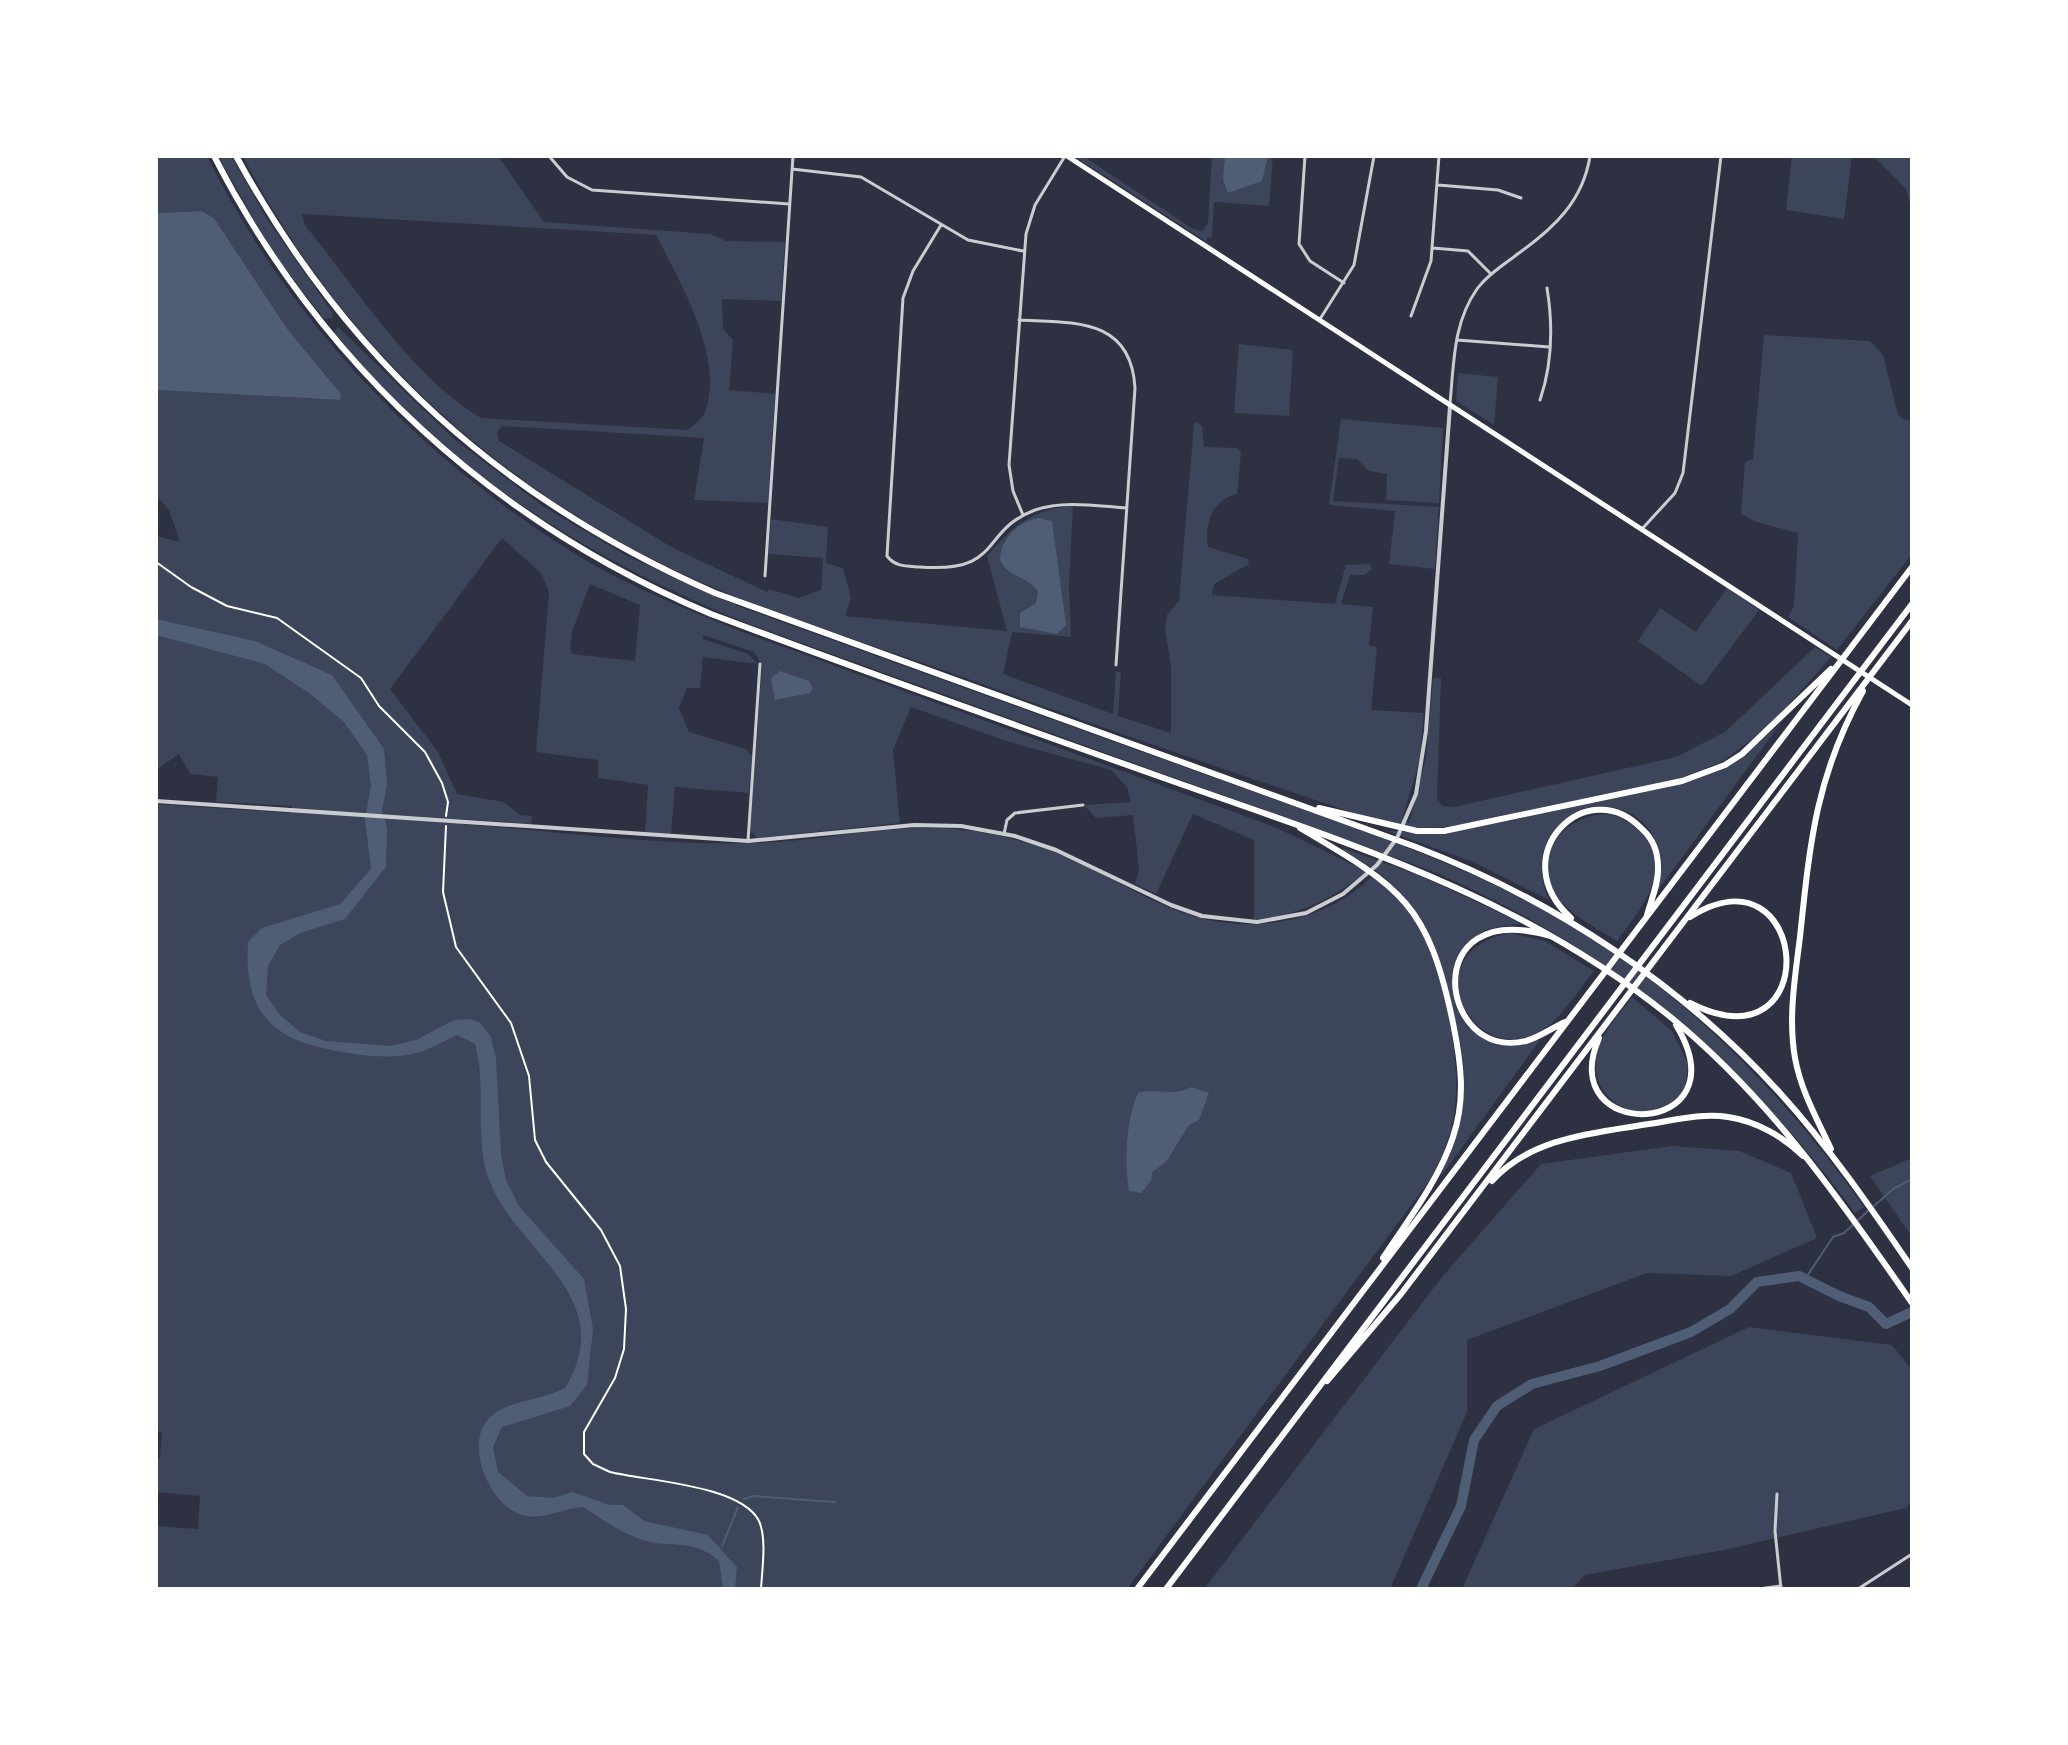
<svg xmlns="http://www.w3.org/2000/svg" width="2068" height="1745" viewBox="0 0 2068 1745" font-family="'Exo 2',sans-serif">
	<rect width="100%" height="100%" fill="#2d3142"/>
	<!-- green -->
	<path fill="#3c4559" fill-rule="evenodd" d="M156,156H207C290,323 421,459 580,557C630,587 686,609 740,631L1275,827L1366,871C1334,900 1297,915 1254,920V840L1193,814L1156,894L1135,884L1139,869L1133,815L1096,818L1084,805L1131,802L1127,787L1111,770L1006,741L911,707L893,750L900,823L757,838L750,830L762,665L754,652L703,635V639L748,654L758,664L703,657L700,688H687L679,708L689,732L746,749L752,757L749,793L675,787L671,834L645,832L648,785L598,778V760L536,752L549,592L541,573L502,538L390,689L438,752L457,794L504,802L520,815L532,816L531,824L459,819V824C556,831 659,846 756,843C831,841 904,819 980,832C1009,837 1039,845 1067,857C1120,880 1168,917 1228,923C1278,929 1338,913 1373,875C1389,888 1405,902 1416,919C1432,943 1439,971 1445,999C1459,1064 1466,1121 1429,1181L1127,1589H156V1526L198,1529L200,1496L156,1492V1458H160L162,1432L156,1431V804L291,813L292,806L216,802L218,777L190,774L179,754L156,770V536L180,542L169,510L156,496V390L339,400L341,394L286,327L214,218L202,211L156,213ZM590,584L640,605L635,661L573,654L570,649L572,632Z
		M218,156H231L267,219L332,312L333,318L324,319L273,253Z
		M243,156H498L544,222L710,234L727,241L785,242L781,301L722,299L723,329L733,340L729,390L775,394L768,503L694,500L704,438L502,426L497,432L499,441L673,548L767,592L769,589L799,598L821,590L823,558L768,554L771,519L828,527L826,563L843,568L851,598L845,616L1007,631L987,556C1013,526 1032,509 1073,506L1069,586L1071,637L1012,632L1003,674L1113,714L1116,671L1121,672L1118,716L1171,733V667L1165,629L1167,615L1179,601L1194,424L1197,422L1202,426L1204,447L1238,448L1241,453L1237,494C1213,500 1204,522 1208,547L1248,559L1249,564L1214,584L1212,595L1335,604L1346,565L1370,564L1372,569L1365,575H1350L1341,604L1373,607L1369,645L1377,647L1371,710L1424,713L1419,763L1402,819L1409,823L1426,758L1433,678H1441L1437,798L1442,806L1454,807L1676,757L1725,732L1815,647L1831,657L1771,725L1722,762L1678,779L1451,827L1410,828L1369,818C1225,770 1083,721 940,669C844,635 742,605 650,558C478,469 331,330 243,156ZM302,214L656,235C680,282 725,358 705,412C702,419 694,425 688,430L481,418C412,377 356,288 305,225Z
		M1074,156H1083L1193,229L1202,231L1208,223L1212,156H1273L1269,206L1214,202L1212,238L1207,237V242Z
		M1792,156H1852L1844,219L1786,210Z
		M1873,156H1912V216L1907,190Z
		M338,327L454,439L544,507L627,556L743,608C890,661 1037,714 1184,767C1291,806 1399,840 1501,888C1650,958 1770,1074 1864,1207L1855,1213C1740,1057 1610,948 1432,871L763,629C597,566 446,472 334,332Z
		M1764,335L1870,341L1883,355L1898,415L1905,420L1912,419V554L1837,650L1788,617L1794,606L1798,533L1756,522L1741,514L1745,462L1753,459Z
		M1239,344L1293,350L1289,416L1234,413Z
		M1458,373L1498,377L1494,425L1456,401Z
		M1341,419L1443,428L1439,503L1386,500L1387,474L1369,471L1357,459L1339,458L1333,501L1439,507L1435,569L1389,564L1395,511L1329,505Z
		M1727,588L1759,610L1702,686L1638,641L1660,608L1696,632Z
		M1780,724L1656,893C1658,879 1663,863 1659,850C1636,770 1510,811 1549,900L1473,862L1387,831L1441,834L1669,787L1738,760Z
		M1608,814C1641,821 1665,853 1652,886C1645,906 1629,924 1617,941C1597,928 1567,914 1554,892C1530,852 1568,814 1608,814Z
		M1343,848L1421,876L1521,923C1509,927 1493,925 1480,933C1442,957 1443,1021 1487,1040C1506,1048 1523,1040 1540,1040L1441,1176C1438,1149 1461,1116 1464,1088C1466,1064 1459,1039 1454,1015C1438,938 1416,887 1342,851Z
		M1511,933L1545,941L1594,971C1577,991 1560,1023 1535,1034C1468,1065 1414,949 1511,933Z
		M1632,997L1672,1031L1688,1064C1687,1072 1687,1081 1684,1088C1661,1142 1569,1102 1603,1037C1610,1023 1623,1010 1632,997Z
		M1672,1146L1739,1151L1791,1173L1817,1238L1731,1276L1647,1273L1467,1340V1412L1390,1589H1204L1442,1277L1541,1164Z
		M1912,1158V1237L1870,1176Z
		M1749,1327L1892,1345L1912,1370V1499L1906,1508L1724,1550L1585,1575L1572,1589H1462L1534,1429Z"/>
	<!-- water -->
	<path fill="#4f5d75" d="M1225,156H1268L1262,181L1228,193L1223,180Z
		M202,211L214,218L286,327L341,394L340,400L156,390V213Z
		M1039,518L1052,521L1066,625L1057,634L1020,627V613L1036,603L1038,591C1027,576 1007,577 1000,560C1001,537 1018,522 1039,518Z
		M156,619L255,641L332,675L384,749L387,784L382,811L387,828L386,867L345,919L300,933L280,945L268,966L266,995L280,1015L300,1032L326,1041L390,1046L416,1040L454,1020L470,1019L479,1022L490,1035L496,1057L501,1155L506,1180L519,1206L584,1279L593,1329L587,1385L570,1406L502,1427L493,1447L498,1472L527,1496L553,1498L572,1492L610,1505H623L644,1521L708,1535L737,1567L735,1589H723L719,1561C689,1535 669,1551 637,1538C618,1531 600,1518 583,1507C562,1508 543,1521 522,1515C489,1505 463,1443 490,1417C508,1400 543,1400 565,1388C624,1291 504,1248 485,1167C476,1125 486,1082 475,1044L457,1035C446,1040 434,1047 423,1051C401,1059 372,1057 349,1053C279,1043 243,1020 248,942L262,928L340,904L371,869L365,819L371,785L367,755L344,722L309,693L265,664L156,635Z
		M780,671L809,681L813,689L810,693L775,700L771,678Z
		M1191,1087L1209,1093L1199,1120L1189,1125L1166,1162L1152,1172L1151,1181L1141,1193L1129,1191C1124,1164 1126,1118 1138,1093C1155,1088 1176,1097 1191,1087Z"/>
	<g fill="none" stroke-linecap="round" stroke-linejoin="round">
		<!-- stream -->
		<path stroke="#4f5d75" stroke-width="2" d="M1874,1206L1893,1189L1912,1179
			M1805,1279L1833,1237L1844,1233L1869,1210
			M744,1499L753,1496L835,1502
			M722,1546L738,1507"/>
		<!-- river -->
		<path stroke="#4f5d75" stroke-width="10" d="M1421,1589L1461,1506L1474,1440L1497,1406L1532,1384L1600,1366L1691,1332L1730,1309L1757,1282L1799,1276L1839,1296L1869,1307L1886,1324L1912,1312"/>
		<!-- path -->
		<path stroke="#fff" stroke-width="2" d="M156,562L191,587L227,606L277,618L361,678L379,706L425,752L442,783L448,802L446,816
			M446,826L443,892L456,947L511,1023L529,1076L535,1140L546,1162L601,1230L620,1266L626,1309L624,1349L615,1378L584,1432V1454L593,1464L610,1472C647,1481 741,1485 759,1521C767,1539 762,1570 761,1589"/>
		<!-- minor -->
		<path stroke="#caccd0" stroke-width="3" d="M549,156L567,177L592,190L789,204
			M1305,156L1299,244L1310,261L1344,283
			M792,169L861,177L968,240L1023,251
			M1438,185L1498,190L1521,198
			M941,225L913,271L903,298L887,556C895,567 907,566 920,567C1004,573 979,531 1035,510C1064,500 1097,506 1127,508
			M1433,248L1468,251L1491,274
			M1411,316L1431,261L1439,156
			M1320,319L1354,265L1374,156
			M1019,320C1073,323 1131,317 1135,388L1116,665
			M1457,340L1549,347
			M1540,400C1552,365 1553,325 1547,288
			M1450,403C1454,363 1453,323 1477,289C1488,274 1505,264 1519,253C1554,228 1583,201 1590,156
			M1023,515L1013,491L1009,465L1026,234L1035,205L1065,156
			M1642,529L1675,493L1683,473L1721,156
			M765,576L793,156
			M1004,834L1007,820L1015,813L1083,805
			M748,841L760,664
			M1777,1494L1775,1531L1781,1589
			M1759,1589L1781,1586
			M1858,1589L1912,1554"/>
		<!-- tertiary -->
		<path stroke="#caccd0" stroke-width="4" d="M156,801L748,841L914,825L961,826L1015,836L1056,850L1171,905L1202,916L1257,922L1306,913L1343,894L1377,865L1397,838L1416,794L1426,731L1450,406"/>
		<!-- secondary -->
		<path stroke="#fff" stroke-width="5" d="M1067,156L1912,705"/>
		<!-- motorway -->
		<path stroke="#fff" stroke-width="6" d="M214,156C321,365 495,523 711,614C865,672 1020,727 1175,782C1351,844 1520,896 1668,1015C1768,1096 1840,1199 1912,1303
			M236,156C348,361 502,499 715,593L1416,847C1554,900 1681,984 1780,1093C1829,1147 1871,1208 1912,1268
			M1319,808L1417,831H1444L1682,781L1725,765L1742,754L1831,669
			M1300,828C1402,888 1428,903 1453,1023C1461,1062 1466,1099 1453,1137C1439,1180 1408,1220 1383,1258
			M1571,918C1502,856 1587,771 1642,829C1653,839 1658,852 1658,867C1659,883 1651,900 1647,915
			M1550,936C1417,896 1438,1062 1526,1041C1540,1037 1552,1028 1565,1022
			M1690,1003C1827,1072 1810,841 1690,917
			M1599,1038C1553,1144 1745,1139 1676,1025
			M1831,1149C1817,1119 1801,1091 1795,1058C1788,1018 1795,977 1800,937C1810,842 1816,776 1863,691
			M1492,1181C1532,1137 1594,1133 1649,1124C1675,1120 1702,1113 1728,1117C1756,1121 1784,1137 1803,1156
			M1327,1381L1401,1294L1912,621
			M1137,1589L1912,567
			M1166,1589L1912,604"/>
	</g>
	<!-- border -->
	<rect width="2068" height="1745" fill="none" stroke="#ffffff" stroke-width="316"/>
</svg>
